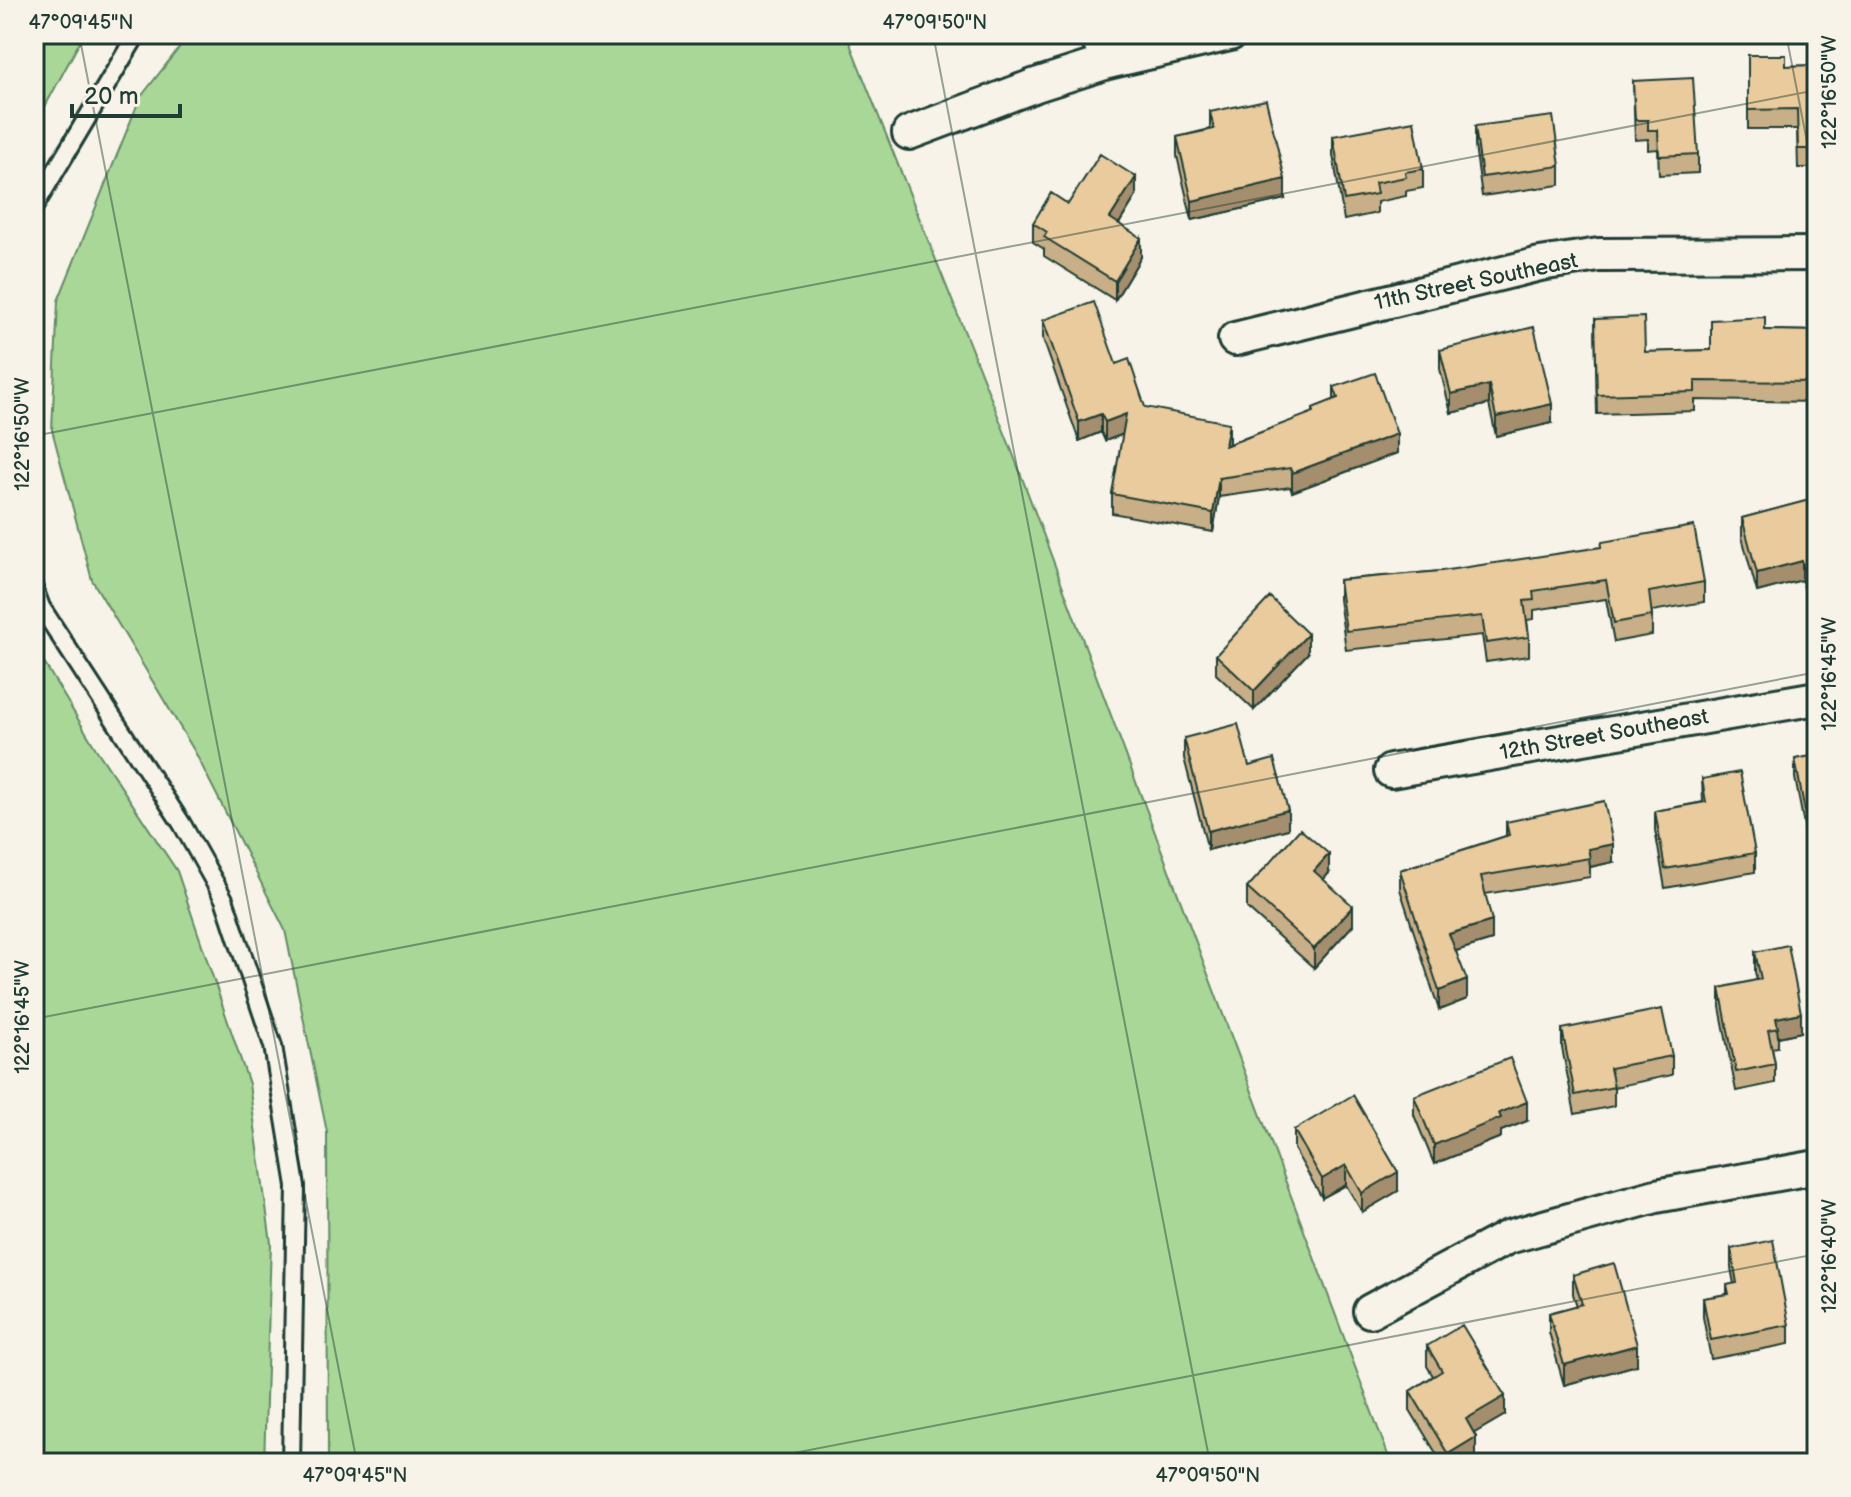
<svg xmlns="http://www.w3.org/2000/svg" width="1851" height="1497" viewBox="0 0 1851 1497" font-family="'Balsamiq Sans',sans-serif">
	<rect width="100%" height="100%" fill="#f7f3e8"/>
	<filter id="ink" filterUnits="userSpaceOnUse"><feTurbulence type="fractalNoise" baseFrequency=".0125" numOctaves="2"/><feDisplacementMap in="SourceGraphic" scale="16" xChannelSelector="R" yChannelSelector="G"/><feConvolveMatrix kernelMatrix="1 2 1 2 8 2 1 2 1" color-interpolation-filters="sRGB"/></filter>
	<g filter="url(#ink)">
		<!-- green -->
		<path fill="#a9d797" stroke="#648a66" stroke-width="2" d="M34,34H84L34,127Z
			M190,34H846L1012,451L1391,1463H328L327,1132L285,930L195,752L92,580L52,430L58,301L140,98Z
			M34,646L96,749L177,871L249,1084L271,1243L264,1463H34Z"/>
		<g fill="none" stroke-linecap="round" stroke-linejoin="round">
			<!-- service casing -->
			<g stroke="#1f3d34" stroke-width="22">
				<path id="service" d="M34,207L137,34
					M34,588L41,607L182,824L224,899L273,1046L296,1186L291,1463"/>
			</g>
			<!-- minor casing -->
			<g stroke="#1f3d34" stroke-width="38">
				<path id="minor" d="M1096,34L1108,62
					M909,133L1036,85L1108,62L1230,34
					M1235,339L1540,264L1599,255L1817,254
					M1391,771L1817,698
					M1370,1311L1508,1237L1656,1196L1817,1167"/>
			</g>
			<!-- service -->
			<use href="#service" stroke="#f7f3e8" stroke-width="16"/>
			<!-- minor -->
			<use href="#minor" stroke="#f7f3e8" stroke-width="32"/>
		</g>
		<!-- wall -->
		<path fill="#c9af87" stroke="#1f3d34" stroke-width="2" d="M1748,55L1786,66L1817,65V168H1798L1797,129H1748Z
			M1633,81L1698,154V173L1659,175L1658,149L1648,150V139L1635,140Z
			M1210,112L1285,199L1192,220L1177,156V137L1210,129Z
			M1475,126L1560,166V185L1482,196L1475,146Z
			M1333,136L1423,169V188L1406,191V196L1377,202V213L1344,220L1333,155Z
			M1136,196L1119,224L1141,257L1115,300L1044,256V249L1033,242V223L1068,204Z
			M1595,319L1645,352L1711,350L1765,330L1817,331V402L1695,400V411L1597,414Z
			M1043,320L1116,364L1145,407L1229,442V444L1313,413V408L1334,400V387L1397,453L1292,492L1290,487L1219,497L1213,532L1112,513V494L1123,434L1105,441L1101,432L1079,441L1043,339Z
			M1440,350L1552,423L1496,436L1489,404L1451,413L1440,369Z
			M1817,498V608L1810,610L1802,580L1757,592L1742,537V518Z
			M1441,571L1704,582V602L1652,611V635L1614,642L1606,599L1534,610V619L1527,620L1529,637V656L1486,662L1482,635L1346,650L1339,599V580Z
			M1308,653L1254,710L1216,674V655Z
			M1184,738L1249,766L1288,829L1208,850L1184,758Z
			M1817,755V866L1812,867L1795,778V759Z
			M1702,779L1755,853V872L1665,888L1655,830V811L1703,802Z
			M1506,822L1613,862L1590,867V877L1485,894L1492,940L1456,951L1467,999L1439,1010L1400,889V870L1506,836Z
			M1329,873L1323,879L1353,925L1314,968L1247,908V888Z
			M1755,952L1801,1032L1778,1037V1047L1772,1048L1775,1064V1083L1736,1091L1720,1007V988L1757,980L1755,972Z
			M1562,1029L1672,1056V1075L1614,1087V1106L1575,1114L1562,1048Z
			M1414,1096L1527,1121L1501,1131V1137L1434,1164L1414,1115Z
			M1294,1130L1398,1191L1362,1212L1346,1185L1322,1198L1294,1149Z
			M1731,1249L1789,1325V1344L1711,1359L1703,1317V1298L1727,1294V1285L1734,1284L1731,1268Z
			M1573,1275L1637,1365L1564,1385L1549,1332V1313L1577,1306L1573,1294Z
			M1427,1346L1505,1415L1474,1433L1476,1456L1465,1463H1442L1410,1410V1391L1433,1376L1427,1366Z"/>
		<!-- shaded-wall -->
		<path fill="#a48e6e" stroke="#1f3d34" stroke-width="2" d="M1136,177V196L1110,238V218Z
			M1285,179V199L1192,220V201Z
			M1141,238V257L1115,300V281Z
			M1489,385V404L1451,413V394Z
			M1552,404V423L1496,436V417Z
			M1101,414V432L1079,441V422Z
			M1126,414V433L1105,441V422Z
			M1229,423V442L1225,465V446Z
			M1397,434V453L1292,492V473Z
			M1219,478V497L1213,532V513Z
			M1802,561V580L1757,592V573Z
			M1817,589V608L1810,610V591Z
			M1308,634V653L1254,710V691Z
			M1288,810V829L1208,850V831Z
			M1613,844V862L1590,867L1588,849Z
			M1329,854V873L1314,890V871Z
			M1353,906V925L1314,968V949Z
			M1492,921V940L1449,953V934Z
			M1467,980V999L1439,1010V991Z
			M1801,1013V1032L1778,1037L1776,1018Z
			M1527,1102V1121L1501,1131V1137L1434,1164V1145L1499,1113Z
			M1346,1165V1185L1322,1198V1179Z
			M1398,1172V1191L1362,1212V1193Z
			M1637,1345V1365L1564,1385V1365Z
			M1505,1396V1415L1466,1438V1419Z
			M1476,1437V1456L1465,1463H1448V1454Z"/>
		<!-- building -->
		<path fill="#eacb9d" stroke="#1f3d34" stroke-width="2" d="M1748,55H1786V66L1817,65V149H1798L1797,109L1748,110Z
			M1693,78L1698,154L1659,156L1658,130H1648V120H1635L1633,81Z
			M1266,100L1285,179L1192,201L1177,137L1214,129L1210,112Z
			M1553,116L1560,166L1482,177L1475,126Z
			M1414,121L1423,169L1405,172L1406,177L1375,183L1377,194L1344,200L1333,136Z
			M1100,154L1136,177L1110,218L1141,238L1115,281L1044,237L1047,232L1033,223L1051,193L1068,204Z
			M1094,302L1116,364L1129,359L1145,407L1229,423L1225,446L1314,412L1313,408L1338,398L1334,387L1375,373L1397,434L1292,473L1290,468L1219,478L1213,513L1112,494L1126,414L1105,422L1101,414L1079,422L1043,320Z
			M1644,317L1645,352L1711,350V320L1765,317V330L1817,331V382L1695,381V392L1597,395L1595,319Z
			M1534,327L1552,404L1496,417L1489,385L1451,394L1440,350Z
			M1817,498V589L1810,591L1802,561L1757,573L1742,518Z
			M1694,526L1704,582L1649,592L1652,616L1614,623L1606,580L1533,591L1534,600L1524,601L1529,637L1486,643L1482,616L1346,631L1339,580L1441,571L1601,547L1602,542Z
			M1270,597L1308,634L1254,691L1216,655Z
			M1238,724L1249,766L1274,759L1288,810L1208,831L1184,738Z
			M1817,755V847L1812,848L1795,759Z
			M1740,772L1755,853L1665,869L1655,811L1706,802L1702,779Z
			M1604,801L1613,844L1588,849L1590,858L1481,876L1492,921L1449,934L1467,980L1439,991L1400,870L1509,835L1506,822Z
			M1300,829L1329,854L1314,871L1353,906L1314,949L1247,888Z
			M1788,945L1801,1013L1776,1018L1778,1028L1768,1030L1775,1064L1736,1072L1720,988L1761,979L1755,952Z
			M1662,1009L1672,1056L1610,1068L1614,1087L1575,1095L1562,1029Z
			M1510,1058L1527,1102L1499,1113L1501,1118L1434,1145L1414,1096Z
			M1353,1095L1398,1172L1362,1193L1346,1165L1322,1179L1294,1130Z
			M1773,1240L1789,1325L1711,1340L1703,1298L1729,1294L1727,1285L1737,1283L1731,1249Z
			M1614,1263L1637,1345L1564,1365L1549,1313L1582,1304L1573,1275Z
			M1462,1325L1505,1396L1466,1419L1476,1437L1448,1454L1410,1391L1442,1371L1427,1346Z"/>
	</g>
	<!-- ticks -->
	<path fill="none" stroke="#1f3d34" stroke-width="2" stroke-opacity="0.45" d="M79,34L357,1463M933,34L1210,1463M1786,34L1817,193M34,436L1817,90M34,1019L1817,672M743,1463L1817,1254"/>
	<g text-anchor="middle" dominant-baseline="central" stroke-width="6" stroke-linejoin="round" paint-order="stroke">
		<!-- street labels -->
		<g font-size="22" fill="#1f3d34" stroke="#f7f3e8">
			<text transform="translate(1476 282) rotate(-12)">11th Street Southeast</text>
			<text transform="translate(1604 735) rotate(-10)">12th Street Southeast</text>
		</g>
	</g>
	<!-- margin -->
	<rect width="1851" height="1497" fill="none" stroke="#f7f3e8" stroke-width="88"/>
	<!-- scale -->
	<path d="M72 104v12h108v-12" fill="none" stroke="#1f3d34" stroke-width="4"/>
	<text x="84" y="104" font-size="24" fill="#1f3d34" stroke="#f7f3e8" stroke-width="6" paint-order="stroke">20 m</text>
	<rect x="44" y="44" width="1763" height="1409" fill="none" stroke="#1f3d34" stroke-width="3"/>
	<g font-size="20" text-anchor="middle" fill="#1f3d34">
		<text x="81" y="29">47°09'45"N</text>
		<text x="935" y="29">47°09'50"N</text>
		<text transform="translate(1829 92) rotate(-90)" y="7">122°16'50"W</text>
		<text transform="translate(22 434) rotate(-90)" y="7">122°16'50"W</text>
		<text transform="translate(1829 674) rotate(-90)" y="7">122°16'45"W</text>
		<text transform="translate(22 1017) rotate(-90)" y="7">122°16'45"W</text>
		<text transform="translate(1829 1256) rotate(-90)" y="7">122°16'40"W</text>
		<text x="355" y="1482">47°09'45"N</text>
		<text x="1208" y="1482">47°09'50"N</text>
	</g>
</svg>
